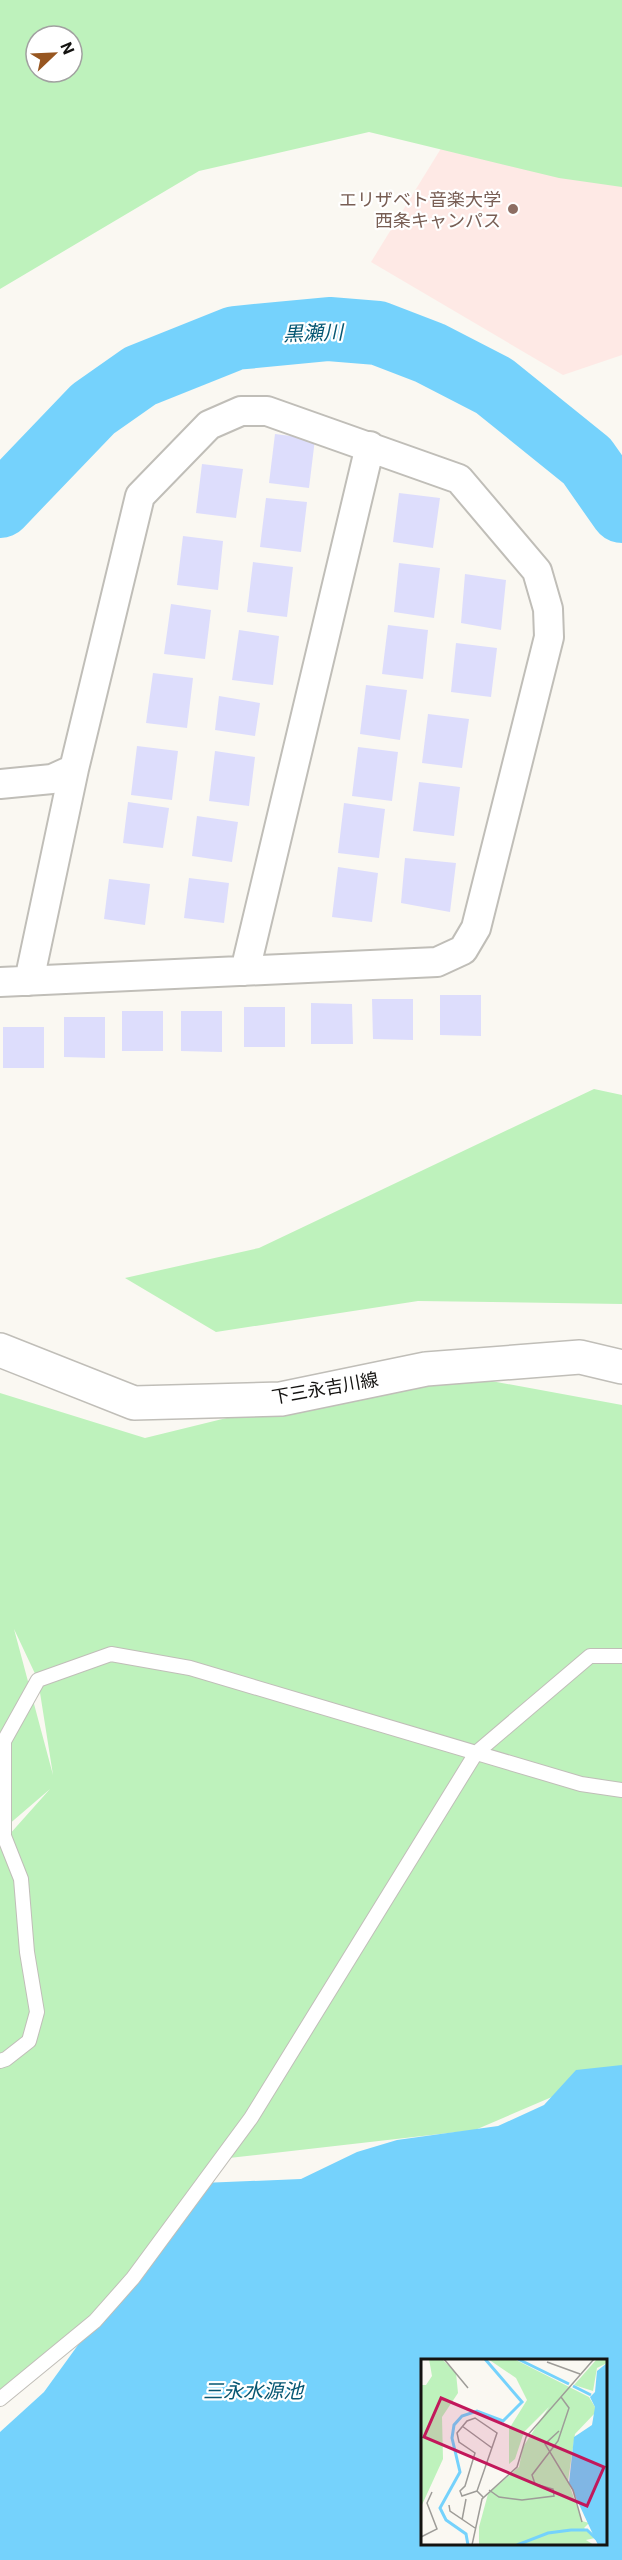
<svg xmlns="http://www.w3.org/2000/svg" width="622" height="2560" viewBox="0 0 622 2560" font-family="Roboto,'Noto Sans JP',sans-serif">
	<rect width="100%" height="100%" fill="#faf8f2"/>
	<!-- education -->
	<path fill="#fee9e5" d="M469,103L622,156V355L563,375L371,262Z"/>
	<!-- green -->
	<path fill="#bef2bc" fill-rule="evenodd" d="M0,0H622V187L559,178L369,132L199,171L0,289ZM36,36H72V72H36Z
		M594,1089L622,1095V1304L418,1301L216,1332L125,1278L259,1248Z
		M426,1369L622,1405V2067L475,2130L220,2159L133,2278L0,2393V1845L50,1789L0,1832V1393L145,1438ZM14,1629L38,1680L53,1775Z"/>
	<!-- water -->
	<path fill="#75d2fc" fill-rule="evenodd" d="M622,2065V2560H0V2432L44,2392L149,2247L202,2183L301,2179L357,2152L397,2140L498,2126L544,2105L576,2070ZM422,2360H606V2544H422Z"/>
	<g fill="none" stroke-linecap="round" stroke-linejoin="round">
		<!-- river -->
		<path stroke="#75d2fc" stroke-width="64" d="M0,506L93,409L140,376L235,338L329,329L378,333L430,353L494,386L587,461L622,511"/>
	</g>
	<!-- building -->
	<path fill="#ddddfc" d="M275,434L315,439L309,488L269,483Z
		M202,464L243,469L236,518L196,513Z
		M399,493L440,498L433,548L393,542Z
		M266,498L307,502L301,552L260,547Z
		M183,536L223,541L218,590L177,585Z
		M253,562L293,567L287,617L247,612Z
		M399,563L440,568L434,618L394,612Z
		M465,574L506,580L501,630L461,623Z
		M171,604L211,610L205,659L164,654Z
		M388,625L428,630L423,679L382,674Z
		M239,630L279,636L273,685L232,680Z
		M456,643L497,648L491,697L451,692Z
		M153,673L193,678L187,728L146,723Z
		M366,685L407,690L400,740L360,734Z
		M219,696L260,703L255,736L215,730Z
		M428,714L469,719L462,768L422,763Z
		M137,746L178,751L172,800L131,795Z
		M358,747L398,752L392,801L352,796Z
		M215,751L255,757L249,806L209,801Z
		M419,782L460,787L454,836L413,831Z
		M128,802L169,808L163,848L123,843Z
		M344,803L385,809L379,858L338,853Z
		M197,816L238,822L232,862L192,856Z
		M405,858L456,863L450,912L401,903Z
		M338,867L378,873L372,922L332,917Z
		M189,878L229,883L224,923L184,918Z
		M109,879L150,884L145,925L104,919Z
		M440,995H481V1036L440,1035Z
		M372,999H413V1040L373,1039Z
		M311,1003L352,1004L353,1044H311Z
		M244,1007H285V1047H244Z
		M122,1011H163V1051H122Z
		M181,1011H222V1052L181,1051Z
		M64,1017H105V1058L64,1057Z
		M3,1027H44V1068H3Z"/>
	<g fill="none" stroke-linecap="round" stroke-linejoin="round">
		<!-- service casing -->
		<g stroke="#c0beb8" stroke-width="16">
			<path id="service" d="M0,2061L6,2059L29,2041L37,2012L27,1952L21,1879L4,1836V1741L38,1680L111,1654L190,1668L581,1784L622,1790
				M0,2399L95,2321L133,2278L251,2118L476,1753L590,1656H622"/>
		</g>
		<!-- minor casing -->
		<g stroke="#c0beb8" stroke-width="32">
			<path id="minor" d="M0,784L52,779L74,769L140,496L209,425L241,411H267L459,479L537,571L548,609L549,637L476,928L463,950L437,962L0,982
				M245,971L370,446
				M29,981L74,769"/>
		</g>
		<!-- secondary casing -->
		<g stroke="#c0beb8" stroke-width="36">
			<path id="secondary" d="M0,1350L134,1403L281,1399L426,1369L580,1357L622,1367"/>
		</g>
		<!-- service -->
		<use href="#service" stroke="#fff" stroke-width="14"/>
		<!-- minor -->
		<use href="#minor" stroke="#fff" stroke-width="28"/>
		<!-- secondary -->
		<use href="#secondary" stroke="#fff" stroke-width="33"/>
	</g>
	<!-- markers -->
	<circle fill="#8d6e63" stroke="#fff" stroke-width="2" cx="513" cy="209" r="6"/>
	<g text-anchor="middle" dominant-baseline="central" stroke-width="4.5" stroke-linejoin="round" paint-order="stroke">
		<!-- education labels -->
		<g font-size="18" fill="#785e54" stroke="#fff" text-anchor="end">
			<text x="501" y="199">エリザベト音楽大学<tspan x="501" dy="21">西条キャンパス</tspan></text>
		</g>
		<!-- street labels -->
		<g font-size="18" fill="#141311" stroke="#fff">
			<text transform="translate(325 1388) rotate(-10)">下三永吉川線</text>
		</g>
		<!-- water labels -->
		<g font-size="20" font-style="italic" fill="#065773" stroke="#fff">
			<text transform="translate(313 333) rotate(-2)">黒瀬川</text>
			<text x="253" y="2391">三永水源池</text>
		</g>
	</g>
	<!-- overview -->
	<g transform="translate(421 2359)">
		<rect width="186" height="186" fill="#faf8f2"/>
		<path d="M8,0H21L35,14L37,34L21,58L22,100L0,148V26H5L11,17ZM67,0H93L168,38L174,48V54L154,75L147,122L161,162L168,164L163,169L174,179L165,181L173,186L58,185V168L67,135L98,108L102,88L128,48L103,73L94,100L88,105V70L106,41L95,19ZM176,0H186V4L176,9L172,32L153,26Z" fill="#bef2bc"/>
		<path d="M186,4V186H177L148,124L153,78L171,66L174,48L169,38L174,33L176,12Z" fill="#75d2fc"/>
		<path fill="none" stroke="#75d2fc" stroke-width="3" d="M97,0L148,25M152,27L170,36M47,186L45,175L25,161L19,149L39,113L31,79L33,66L41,57L56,52L82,62L101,43L64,0M96,186L127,174L150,171H166L182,186"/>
		<path fill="none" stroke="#9e9c98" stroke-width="1.5" d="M23,0L47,29M126,3L159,15M41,67L71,89M138,72L124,85L152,131L161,163M68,131L78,138L101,141L133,137L132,130L114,125L111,116L137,82L148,49L140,38M56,132L41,137L39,132L44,127L54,94L38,83L36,74L46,62L54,59L76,74L56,132L62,138M28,146L29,152L54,169M41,161L45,140M0,178L16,170L6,144L11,133M51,186L61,140L96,108L105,78L173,0"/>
		<path fill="#c2185b" fill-opacity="0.15" stroke="#c2185b" stroke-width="3" d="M20,39L183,108L166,147L3,78Z"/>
		<rect width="186" height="186" fill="none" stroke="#141311" stroke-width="3"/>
	</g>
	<!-- north arrow -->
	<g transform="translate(54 54) rotate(67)"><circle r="28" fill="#ffffff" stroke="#a1a1a0" stroke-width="1.5"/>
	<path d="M0-4.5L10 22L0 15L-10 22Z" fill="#975620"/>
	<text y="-9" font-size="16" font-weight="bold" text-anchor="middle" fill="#141311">N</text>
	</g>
</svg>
